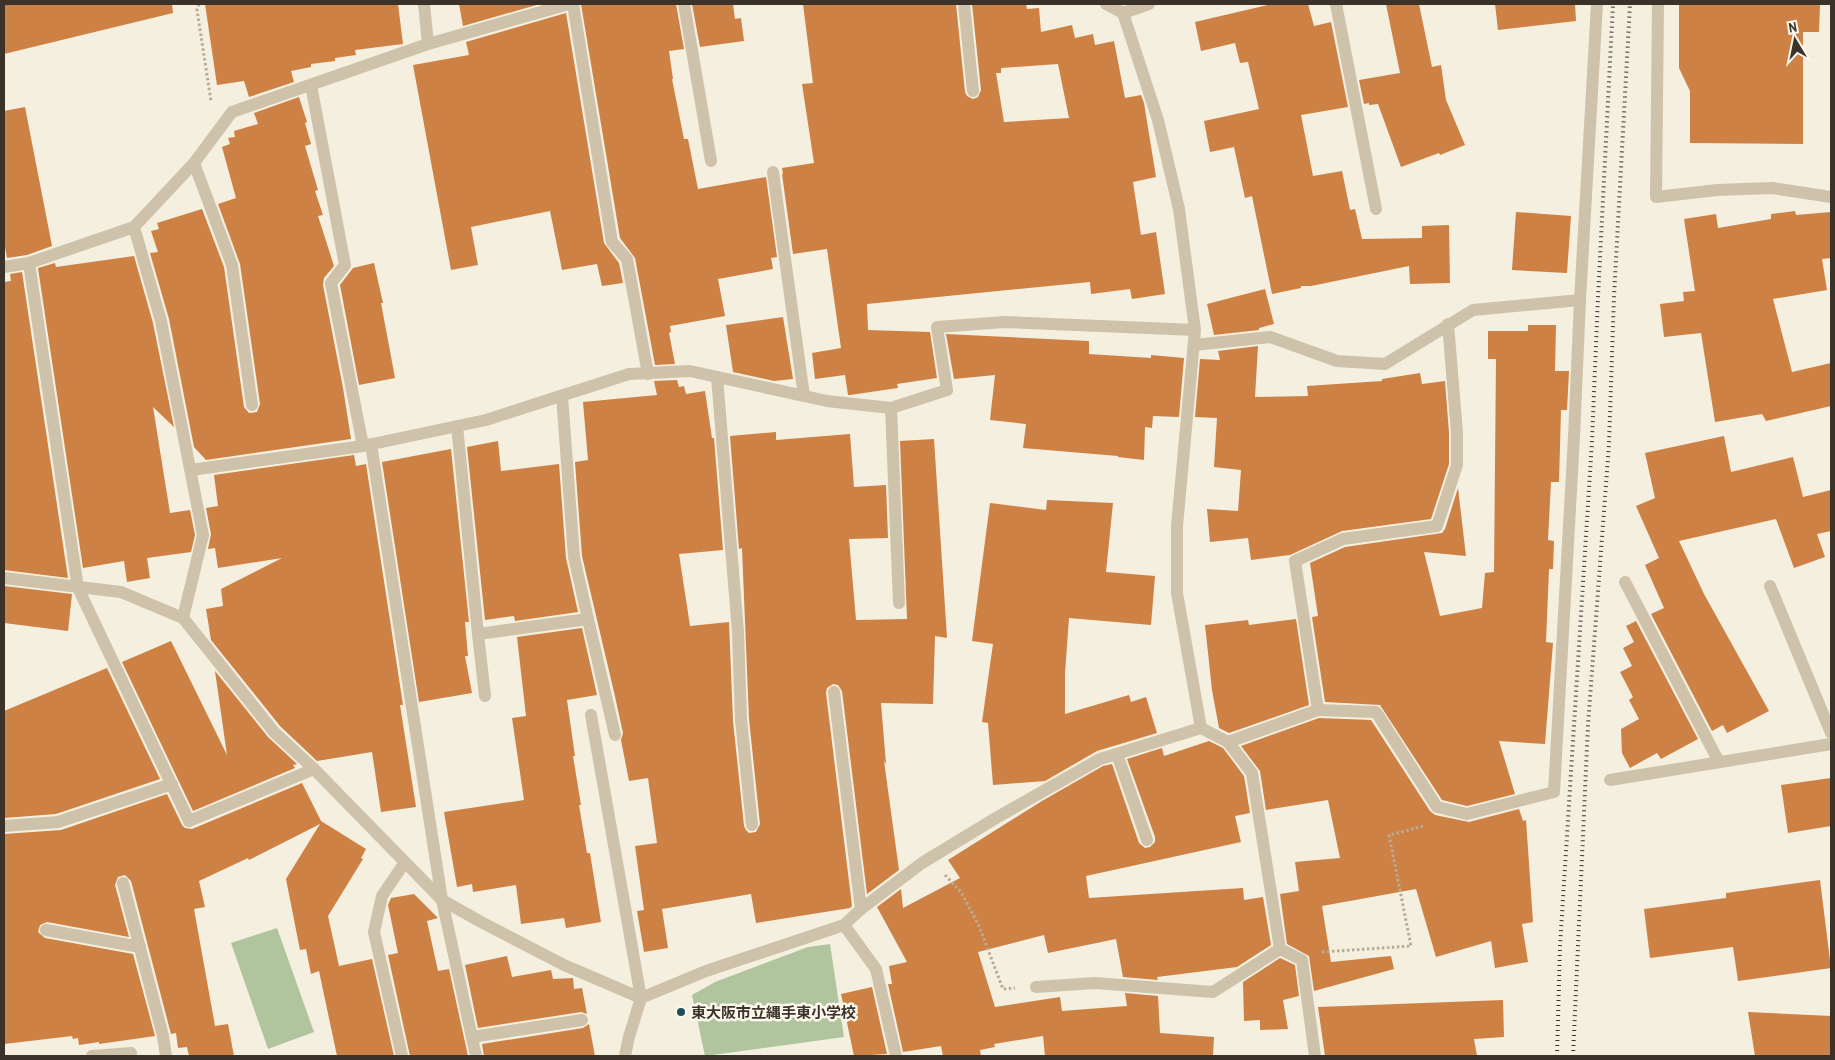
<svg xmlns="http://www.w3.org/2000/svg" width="1835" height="1060" viewBox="0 0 1835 1060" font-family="'Archivo Narrow','Noto Sans JP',sans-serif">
	<rect width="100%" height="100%" fill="#f4efdf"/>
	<!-- green -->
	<path fill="#b0c59e" d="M277,928L314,1032L268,1049L231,943Z
		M830,944L844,1037L705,1056L692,995L715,982L808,947Z"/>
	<!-- building -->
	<path fill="#cd8145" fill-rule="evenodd" d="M4,4H172L173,13L4,54Z
		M205,4H398L403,44L355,50L356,55L335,58V61L311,64V67L291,71L294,82L249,97L244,81L217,85Z
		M459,4H540L463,26Z
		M581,4H676L684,49L669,51L673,79H672L684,139H688L698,189L766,177L777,257L771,258L773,269L718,279L725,316L670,326L671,332L669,333L675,364L655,365L635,258L620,238Z
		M692,4H733L735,19L741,18L744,41L700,47Z
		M803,4H956L965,92L967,96L973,99L978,97L981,90L972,4H1026L1027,9L1039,8L1041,32L1072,25L1075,38L1093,34L1095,45L1114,41L1125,98L1141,95L1144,103L1156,177L1133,182L1141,235L1156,232L1165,294L1132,299L1130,289L1091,294L1090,282L867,304L868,330L930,332L937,378L897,384L898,388L850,395H848L845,375L815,379L812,353L841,348L827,249L793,254L782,174H783L782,168L814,163L802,84L813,83ZM1058,64L1069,118L1004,122L996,73H1001V68Z
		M1272,4H1308L1314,26L1331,22L1348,107L1301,115L1313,176L1342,171L1350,210L1355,209L1362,239L1422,238V226L1449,225L1450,283L1410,284L1409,266L1311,286H1301V288L1272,294L1252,196L1245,198L1234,147L1210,152L1204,121L1259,109L1248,62L1240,63L1235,43L1201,51L1195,22Z
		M1386,4H1419L1432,67L1441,65L1446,100L1465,145L1440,155L1439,153L1401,167L1378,104L1369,105V103L1364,104L1359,80L1400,73Z
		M1495,4H1575L1576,21L1498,30Z
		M1679,4H1820L1819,32H1803V144L1690,143V91L1679,68Z
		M566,13L604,243L619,263L623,283L602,286L597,264L562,270L550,211L471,227L478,265L451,270L413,65L469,55L466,42Z
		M299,97L307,122L305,123L311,144L305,146L318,190L315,191L323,215L318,216L334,266L324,278L323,285L343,388L351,439L206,460L194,447L169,319L150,253L158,252L151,231L159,229L157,223L202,209L224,267L244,407L249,413L257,412L260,404L240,264L218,204L236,198L222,147L230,144L228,138L235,137L234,131L258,124L254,113Z
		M25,107L52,246L27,255L7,258L4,242V111Z
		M1795,211L1796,215L1831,212V258L1822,259L1827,290L1773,299L1792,372L1831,363V406L1766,421L1762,414L1715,422L1701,333L1664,337L1660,304L1684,301L1683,292L1695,291L1684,219L1716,214L1718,228L1771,219V214Z
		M1516,212L1571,216L1567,273L1512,270Z
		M134,256L153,323L174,427L153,407L170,513L190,510L195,535L191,552L147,558L150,578L127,582L124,561L83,568L38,268L55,263L56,267Z
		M374,263L383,303H381L395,378L359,385L340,285L353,268Z
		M22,272L68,578L4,570V282L11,281L10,274Z
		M1265,289L1274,324L1259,328V330L1214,335L1207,304Z
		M783,317L793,379L774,381L733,372L726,325Z
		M1528,325H1556L1555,371H1569L1567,410H1561L1559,482H1551L1548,540L1554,541L1553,569H1549L1546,642L1553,643L1545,744L1499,741L1515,794L1467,806L1442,800L1380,705L1325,702L1312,617L1318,616L1310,563L1345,547L1442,533L1445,529L1458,488L1466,556L1424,552L1440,616L1482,608L1485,573L1494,572L1496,359H1488V331H1528Z
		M946,334L1089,341V354L1151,358V355L1184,358L1179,417L1153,416L1152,428L1145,427L1144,460L1118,457V456L1023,448L1026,424L990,420L995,375L954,379Z
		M1258,346L1255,397L1308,396L1307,386L1382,381V379L1420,373L1422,384L1445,381L1449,433V464L1431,519L1342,531L1290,555L1251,560L1248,538L1210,542L1207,509L1238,511L1241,470L1214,467L1217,418L1195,417L1200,359L1220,360L1218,351Z
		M677,380L679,387L684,386L686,394L705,391L712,438H714L723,550L679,554L690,626L729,622L733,721L744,826L746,830L749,833L756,832L760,824L749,719L742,548L739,549L730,436L776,432V440L850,434L854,487L886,485L888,538L849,539L856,620L907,619L900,441L934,439L947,638L935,636L933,704L881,703L886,764L884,761L899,870L867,894L842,691L838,685L833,684L827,688L826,693L852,906L850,908L756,923L751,894L662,909L668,948L644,952L637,911L644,910L635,846L657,843L648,778L629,781L621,740L623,733L614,692L582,556L575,462L588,460L583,402L657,395L654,381Z
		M1724,436L1731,472L1793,457L1803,497L1831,490V531L1817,534L1825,557L1794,568L1776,519L1679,541L1704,594L1769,711L1727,733L1723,725L1712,731L1651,614L1664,608L1645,565L1659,558L1636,506L1655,498L1645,453Z
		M498,441L501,471L559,464L566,558L578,612L515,621L514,616L485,620L467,447Z
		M451,449L469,622H465L468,656H465L472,693L419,702L382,462Z
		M354,455L356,466L366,464L403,705H400L416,807L381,812L372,752L317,761L280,726L211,640L206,609L223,606L221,589L282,558L218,568L215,548L208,549L211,534L206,508L218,506L214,475Z
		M1047,500L1113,503L1106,572L1155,576L1151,625L1069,618L1065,673V714L1129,695L1131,702L1146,697L1157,733L1097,751L1045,781L993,785L988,723L982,722L993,644L972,641L990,503L1046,510Z
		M4,586L72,594L68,631L4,623Z
		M1296,619L1309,705L1229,733L1219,728L1212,690L1205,625L1248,620L1249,625Z
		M1636,621L1698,739L1661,759L1657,753L1630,768L1622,753L1621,729L1639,719L1629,700L1633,697L1620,672L1632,666L1623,648L1634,642L1626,626Z
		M582,628L597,695L567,700L575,756H573L581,805H579L587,853H590L601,922L566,928L564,918L521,924L516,885L473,892L472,884L457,887L444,812L524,800L512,718L526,716L517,637Z
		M171,641L227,755L215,671L268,737L297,764L293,765L295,768L193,811L122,662Z
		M107,668L160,779L56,814L4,818V711Z
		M1319,718L1371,720L1430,811L1435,815L1469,822L1519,809L1523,821L1526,820L1533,922L1522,924L1528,962L1495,968L1491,941L1436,957L1416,889L1322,906L1331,962L1391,956L1394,969L1314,991L1309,956L1287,944L1280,894L1299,891L1295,862L1340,858L1328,800L1266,810L1260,771L1241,746Z
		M1209,741L1223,748L1244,776L1250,813L1235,816L1241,842L1086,876L1089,898L1243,888L1244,900L1263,897L1271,945L1237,967L1157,977L1158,980L1123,977L1116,939L1048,953L1044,935L978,952L995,1007L1060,997L1062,1011L1127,1006L1125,993L1158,996L1160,1033L1214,1037L1213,1056H1045L1043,1036L994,1044L995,1047L980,1050L981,1056H943L941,1046L903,1052L888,984H892L889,966L907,962L877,907L901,889L903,908L960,878L948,860L1042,801L1103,766L1112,764L1139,843L1145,848L1150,847L1155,842V837L1127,759L1162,748L1164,756Z
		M1831,778V826L1788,833L1781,785Z
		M302,783L321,821L366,849L361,858L363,859L328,916L339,966L372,959L394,1056H337L319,971L311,974L306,949L300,950L286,879L320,824L249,860L248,858L199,881L205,907L194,909L215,1026L228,1024L234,1056H189L187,1047L178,1048L176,1033L171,1034L131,881L125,875L118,877L115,885L129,937L47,922L40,925L38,932L45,938L133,954L155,1036L99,1044V1042L79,1045L78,1038L73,1039L72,1036L4,1044V834L61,830L167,794L182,825L185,828L192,829Z
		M1820,880L1831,968L1738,981L1733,947L1650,958L1644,909L1726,898V893Z
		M414,894L438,918L427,921L438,971L449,969L468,1056H410L388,955L398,953L388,905L391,898Z
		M507,956L512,977L551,970L553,979L573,978L574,989L582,988L587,1014L581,1012L478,1028L465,965Z
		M1280,958L1295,965L1299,996L1283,1000L1288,1029L1260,1030V1020L1244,1021L1243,982Z
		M872,987L887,1054L854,1056L841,994Z
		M1503,1000L1504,1037L1474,1039L1477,1056H1325L1318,1007Z
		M1748,1012L1831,1016L1830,1056H1755Z
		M589,1024L595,1056H484L482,1044L583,1028Z"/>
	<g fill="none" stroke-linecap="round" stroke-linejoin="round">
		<!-- path -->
		<path stroke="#baac94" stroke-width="3" stroke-dasharray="2.5 2.5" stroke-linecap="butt" d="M199,4L197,10L211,101
			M945,875L961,892L979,926L1003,989L1015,988
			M1322,952L1411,946L1389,835L1424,826"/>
		<!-- service -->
		<path stroke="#cec2aa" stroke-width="12" d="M684,4L711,161
			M964,4L973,91
			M1336,4L1376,209
			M1658,4L1656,197L1717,190L1772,188L1831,197
			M311,85L345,265L331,283L363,446
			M194,163L232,265L252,405
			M773,172L804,396
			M1194,345L1270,337L1337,361L1385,364L1473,310L1580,300L1597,4
			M717,377L738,632L741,720L752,825
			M891,408L899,603
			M1770,586L1831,733
			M588,619L615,735
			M478,634L485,696
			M834,692L861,909
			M1318,710L1295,561L1343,539L1437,526L1457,465V433L1448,324
			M591,715L641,998
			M1228,742L1318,710L1376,712L1437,807L1467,814L1554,792L1574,437L1580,300
			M1117,754L1147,840
			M189,821L314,769
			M46,930L140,947
			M1036,987L1095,983L1213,992L1280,949
			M472,1037L582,1020
			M92,1056L131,1053
			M402,1056L374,932L382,896L405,862"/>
		<!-- minor -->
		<path stroke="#cec2aa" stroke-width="12" d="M424,4L428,44
			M573,4L612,242L627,259L648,374
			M1106,4L1123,13L1158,120L1179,209L1195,330L1177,526V593L1201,728
			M1123,13L1149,4
			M134,227L161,321L203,535L183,618
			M29,263L78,588L189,821
			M4,267L29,263L134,227L194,163L232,112L428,44L569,4
			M457,426L478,634L588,619L574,557L562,396
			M371,444L442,900L476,1056
			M191,470L363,446L486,420L629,374L690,371L827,401L891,408L947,390L937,327L1004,322L1195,330
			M4,578L121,592L183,618L274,732L314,769L442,900L481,922L564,965L641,998L706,971L844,925L861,909L922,863L996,818L1100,759L1201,728L1228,742L1252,773L1280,949L1302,960L1315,1056
			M1625,582L1719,762
			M1610,780L1831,744
			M4,826L58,822L172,784
			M123,883L163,1036L166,1056
			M844,925L876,969L896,1056
			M625,1056L629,1037L641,998"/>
		<!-- rail -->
		<path stroke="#3b332a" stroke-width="4" stroke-dasharray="1 4" stroke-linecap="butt" d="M1557,1056L1560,946L1592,441L1598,297L1613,4
			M1573,1056L1588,725L1609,444L1614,296L1630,4"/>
	</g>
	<!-- markers -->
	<circle fill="#1c4e60" stroke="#fbf7ec" stroke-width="2" cx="681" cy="1012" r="5"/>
	<g text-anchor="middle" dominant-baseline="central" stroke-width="5" stroke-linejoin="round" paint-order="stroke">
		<!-- poi labels -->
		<g font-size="15" font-weight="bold" fill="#3b332a" stroke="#fbf7ec" text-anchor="start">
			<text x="691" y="1012">東大阪市立縄手東小学校</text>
		</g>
	</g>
	<!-- border -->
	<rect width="1835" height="1060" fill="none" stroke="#3b332a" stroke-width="10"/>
	<!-- north arrow -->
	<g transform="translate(1795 40) rotate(350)" stroke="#fbf7ec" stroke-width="4" paint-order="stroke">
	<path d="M0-4L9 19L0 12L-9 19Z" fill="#3b332a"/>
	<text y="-8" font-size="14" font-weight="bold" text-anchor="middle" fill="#3b332a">N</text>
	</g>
</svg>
